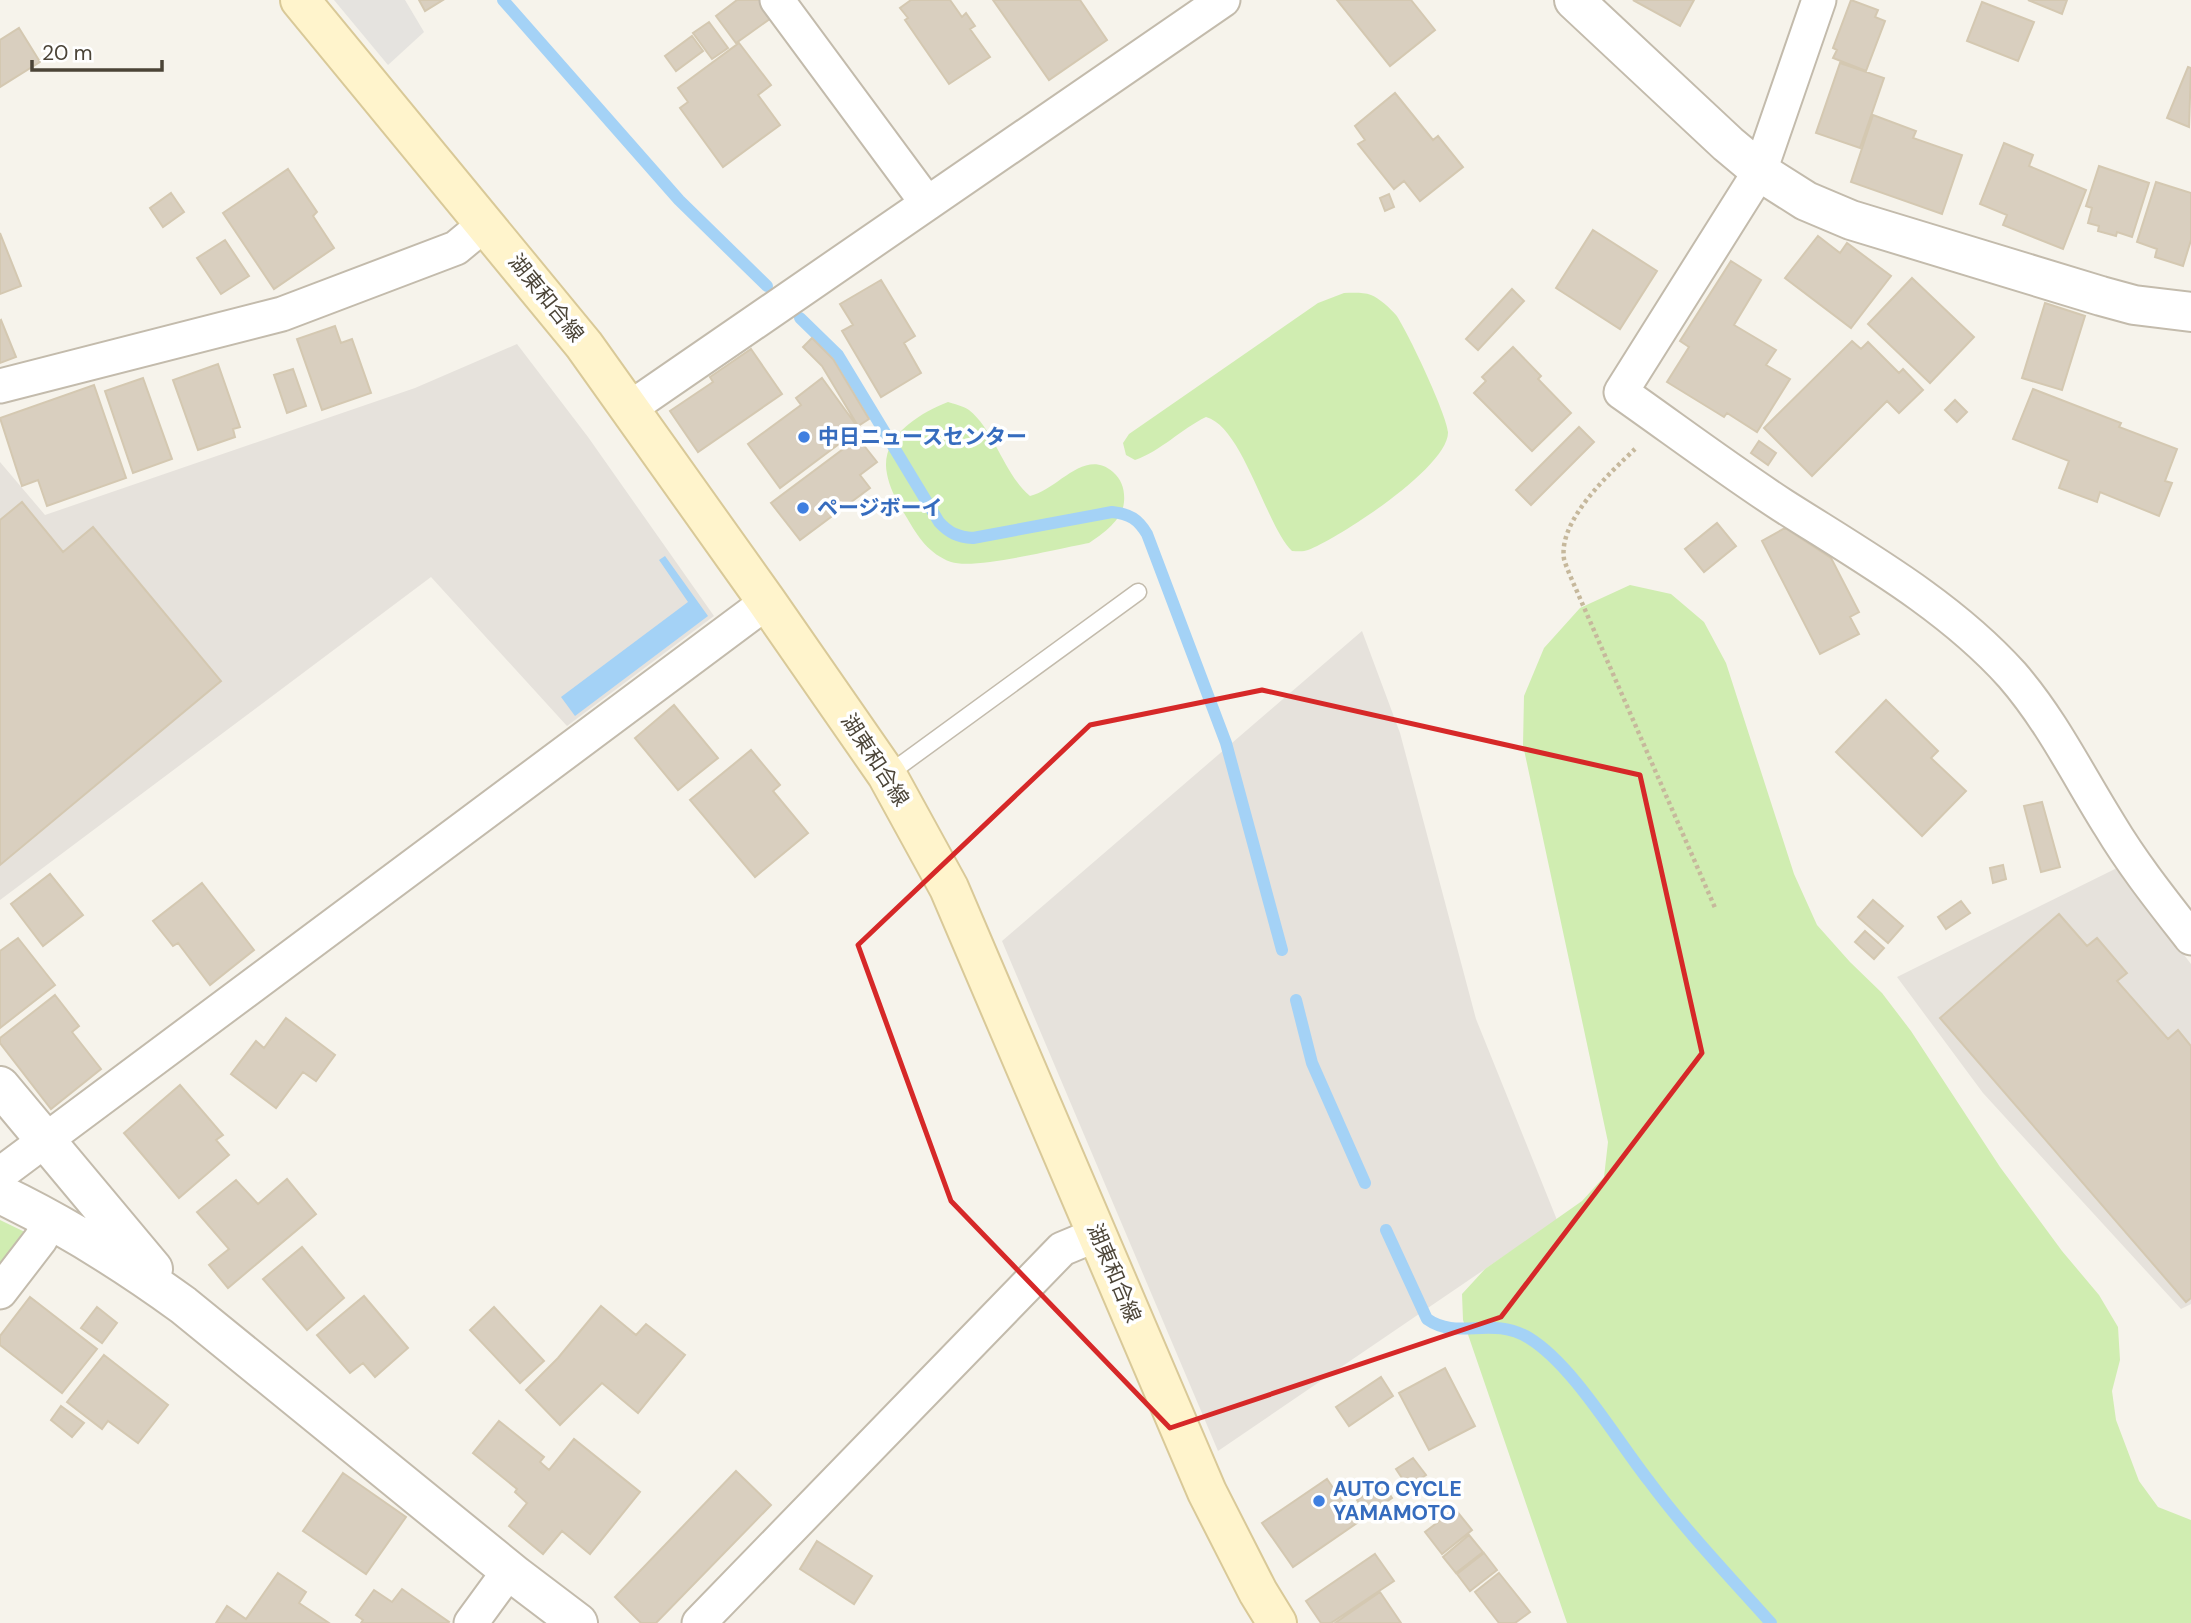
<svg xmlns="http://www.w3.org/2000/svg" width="2191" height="1623" viewBox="0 0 2191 1623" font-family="'DM Sans','Noto Sans JP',sans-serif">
	<rect width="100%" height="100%" fill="#f6f3eb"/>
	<!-- industrial -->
	<path fill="#e6e2dc" d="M517,344L588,437L714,616L567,726L431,577L0,900V462L45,515L415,388Z
		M1362,631L1400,733L1476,1019L1557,1220L1218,1451L1002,941Z
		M2117,868L2191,964V1304L2181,1309L1983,1093L1897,977Z"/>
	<!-- green -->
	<path fill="#d0edb1" d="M1344,293C1352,293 1363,292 1371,295C1378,297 1391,309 1396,315C1407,330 1447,415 1448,432C1449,467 1339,538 1308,550C1303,552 1297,551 1292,551C1265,524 1243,427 1206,417C1181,429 1161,451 1135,460L1126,455L1123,443L1129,434L1318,303Z
		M948,402C954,404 963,406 969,410C996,432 1003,473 1030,496C1058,490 1084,447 1113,472C1122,480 1125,490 1124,502C1123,519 1103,534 1089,543C1060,548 976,570 951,562C929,554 918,537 907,518C898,503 890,490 887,474C879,437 920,413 948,402Z
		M1630,585L1671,594L1704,622L1726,663L1794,874L1817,925L1850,962L1882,993L1911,1031L2000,1167L2062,1251L2099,1295L2118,1327L2120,1360L2112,1391L2116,1420L2139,1481L2158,1507L2191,1520V1623H1567L1463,1320L1462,1294L1485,1269L1582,1201L1604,1177L1608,1142L1523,745L1524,696L1544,648L1580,608Z
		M0,1220L29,1234L0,1271Z"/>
	<!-- parking -->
	<path fill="#e5e3df" d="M334,0H405L424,32L388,65Z"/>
	<!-- water -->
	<path fill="#a4d2f6" d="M665,556L708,616L575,716L561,697L688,602L659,560Z"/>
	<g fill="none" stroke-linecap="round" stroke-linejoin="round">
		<!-- stream -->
		<path stroke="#a4d2f6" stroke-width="12" d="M503,0L679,200L767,286
			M800,318L838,355L939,522C949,533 958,537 973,538L1112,512C1130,514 1138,519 1147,534L1226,743L1282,950
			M1296,1000L1312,1063L1365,1183
			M1386,1230L1427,1319C1458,1341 1491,1315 1529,1338C1573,1365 1616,1439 1649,1481C1686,1531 1729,1576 1771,1623"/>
	</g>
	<!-- building -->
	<path fill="#d9cfbf" stroke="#d4c8b1" stroke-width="2" d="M419,0H443L425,11Z
		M737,0H762L774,16L736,43L716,16Z
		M911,0H950L962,17L966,13L975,26L970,29L990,57L949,84L905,20L908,18L900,8Z
		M993,0H1080L1107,40L1049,80Z
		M1337,0H1411L1435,30L1390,66Z
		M1633,0H1694L1680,26Z
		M1851,0L1878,10L1875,17L1885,21L1866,71L1833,58L1837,50L1833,48Z
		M2028,0H2067L2062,14Z
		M1982,2L2034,22L2018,61L1967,41Z
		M709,22L728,48L712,59L693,33Z
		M19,28L40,62L0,87V40Z
		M692,36L703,51L676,71L665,56Z
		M739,43L771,85L758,95L780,125L723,167L680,108L688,102L678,88Z
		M1840,63L1884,78L1860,148L1816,133Z
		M2188,67L2191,68L2189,127L2167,118Z
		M1395,93L1433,140L1438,136L1463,167L1420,201L1404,181L1394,189L1358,144L1365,140L1355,126Z
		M1873,115L1916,131L1913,138L1962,155L1942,214L1851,182Z
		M2004,143L2033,155L2029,166L2086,190L2063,249L2003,225L2007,215L1980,204Z
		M2099,166L2149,183L2132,237L2117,232L2116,236L2098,231L2099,226L2088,223L2092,208L2086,206Z
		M288,169L317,212L313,216L334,248L274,289L223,213Z
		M2156,182L2191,193V240L2183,266L2155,257L2157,249L2137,242Z
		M171,193L184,212L163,227L150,208Z
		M1389,194L1394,207L1385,211L1380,198Z
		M1593,230L1657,271L1620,329L1556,288Z
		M0,233L21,286L0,294Z
		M1818,236L1840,253L1847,243L1891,276L1851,328L1785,278Z
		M225,240L249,276L221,294L197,258Z
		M1731,261L1761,280L1734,325L1776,350L1766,365L1790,379L1757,432L1727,413L1724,417L1667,382L1689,347L1680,341Z
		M1912,278L1974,337L1930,383L1868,324Z
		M881,280L915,336L904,343L921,373L881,397L842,331L853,325L840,304Z
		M1512,289L1524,301L1478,350L1466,339Z
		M2045,303L2085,316L2062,390L2022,378Z
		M1,320L16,357L0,363V321Z
		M335,326L341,343L352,339L371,393L322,410L297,339Z
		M812,338L833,359L869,419L858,426L822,366L803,347Z
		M1852,341L1861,349L1868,342L1899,373L1903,369L1923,390L1899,413L1887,401L1812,476L1764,428Z
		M1513,347L1541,376L1538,379L1571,413L1532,451L1474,393L1486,381L1482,377Z
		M751,349L782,394L698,452L670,411L713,382L710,377Z
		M218,364L240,427L233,429L235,437L198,450L173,380Z
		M293,369L306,406L287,413L274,375Z
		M143,378L172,459L133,473L105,391Z
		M822,378L859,429L780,488L748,444L801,405L796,398Z
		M94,385L126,478L47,506L38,480L22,486L0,418Z
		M2033,389L2121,423L2119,427L2177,449L2165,481L2172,483L2159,516L2100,492L2097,502L2059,488L2069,461L2013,439Z
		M1955,400L1967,412L1957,422L1945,410Z
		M1579,427L1594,442L1531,505L1516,490Z
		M858,438L877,462L860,475L870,488L800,540L771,503Z
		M1759,441L1776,453L1768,465L1751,453Z
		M22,502L63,552L93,527L221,681L0,865V520Z
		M1717,523L1736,546L1704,572L1685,549Z
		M1785,528L1831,558L1859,612L1850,617L1859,634L1820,654L1762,541Z
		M1886,700L1938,751L1931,758L1966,791L1922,836L1836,752Z
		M674,705L718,758L678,790L635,738Z
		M751,750L780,785L773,791L808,833L755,877L690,800Z
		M2042,802L2060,867L2041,872L2024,806Z
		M2003,865L2006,879L1993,883L1990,868Z
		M50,874L83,915L43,946L11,904Z
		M202,883L254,950L210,985L178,943L173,946L153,921Z
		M1873,900L1903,926L1888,943L1858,917Z
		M1961,901L1970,913L1946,929L1938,917Z
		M2059,914L2087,946L2097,938L2127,973L2117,981L2168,1039L2178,1030L2191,1046V1298L2186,1302L1940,1018Z
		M1865,931L1884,948L1874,959L1855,942Z
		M18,938L55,985L0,1028V951Z
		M55,995L79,1026L72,1032L101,1069L51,1109L0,1043V1038Z
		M286,1018L335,1055L316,1081L303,1072L276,1108L231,1074L256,1041L264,1048Z
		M180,1085L223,1135L216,1140L229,1155L179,1198L124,1133Z
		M287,1179L316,1214L228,1288L209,1265L229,1249L197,1212L236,1180L258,1204Z
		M302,1247L344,1298L307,1330L263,1279Z
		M364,1296L408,1348L375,1377L363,1363L350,1373L317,1335Z
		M30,1297L97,1349L62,1393L0,1345V1336Z
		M601,1306L636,1335L646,1324L685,1355L638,1413L602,1383L560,1425L526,1390L558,1358Z
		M97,1307L117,1323L102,1343L81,1328Z
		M494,1307L544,1361L520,1383L470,1330Z
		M104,1355L168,1405L138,1443L108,1421L102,1429L67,1402Z
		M1445,1368L1475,1426L1429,1450L1399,1393Z
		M1381,1377L1393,1396L1349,1426L1336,1407Z
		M61,1406L84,1423L72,1437L51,1420Z
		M499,1421L544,1457L540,1462L549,1470L574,1439L640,1492L590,1554L562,1531L543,1554L509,1526L527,1503L515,1492L517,1489L473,1453Z
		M1413,1458L1426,1475L1408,1487L1396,1469Z
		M736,1471L771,1505L656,1623H641L615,1597Z
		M343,1473L406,1517L366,1574L303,1531Z
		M1327,1479L1357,1523L1293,1567L1262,1523Z
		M1382,1483L1392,1498L1367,1515L1357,1500Z
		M1455,1509L1472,1530L1442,1554L1425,1532Z
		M1469,1535L1483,1552L1456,1573L1443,1557Z
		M817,1541L872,1576L854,1604L800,1569Z
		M1484,1553L1497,1570L1470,1591L1457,1574Z
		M1375,1554L1394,1581L1331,1623H1321L1306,1601Z
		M278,1573L306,1592L299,1603L329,1623H216L227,1606L246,1619Z
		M1499,1573L1530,1612L1515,1623H1499L1475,1592Z
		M402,1589L449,1622L448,1623H361L363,1620L356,1615L374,1590L392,1602Z
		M1380,1592L1401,1623H1335Z"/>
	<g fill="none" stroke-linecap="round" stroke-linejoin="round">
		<!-- service casing -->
		<g stroke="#c3bbac" stroke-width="19">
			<path id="service" d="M887,775L1138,592"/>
		</g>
		<!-- minor casing -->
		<g stroke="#c3bbac" stroke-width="37">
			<path id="minor" d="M777,0L927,203
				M1819,0L1760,171L1621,392C1675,430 1727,469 1782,505C1862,556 1948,604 2012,675C2052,721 2078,775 2110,826C2134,866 2163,902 2191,938
				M0,386L282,314L456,248L485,224
				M630,408L1223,0
				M0,1174L767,602
				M0,1292L40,1240L51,1221
				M471,1623L509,1571
				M699,1623L1062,1249L1098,1234"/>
		</g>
		<!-- tertiary casing -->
		<g stroke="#c3bbac" stroke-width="42">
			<path id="tertiary" d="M1574,0L1728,144L1765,175L1806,201L1851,220L2101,296L2134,305L2191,312
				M0,1086L153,1269
				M0,1194C65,1225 125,1263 183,1305L516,1576L578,1623"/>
		</g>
		<!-- secondary casing -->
		<g stroke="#d9c998" stroke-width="42">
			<path id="secondary" d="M300,0L584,345L767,602L887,775L949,888L1207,1492L1258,1592L1277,1623"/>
		</g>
		<!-- path -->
		<path stroke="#c6b89c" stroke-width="4.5" stroke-dasharray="3.5 3.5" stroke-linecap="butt" d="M1635,449C1610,473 1558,520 1564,559C1566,566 1569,573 1572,580L1716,910"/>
		<!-- service -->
		<use href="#service" stroke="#fff" stroke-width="16"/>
		<!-- minor -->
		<use href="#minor" stroke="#fff" stroke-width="33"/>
		<!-- tertiary -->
		<use href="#tertiary" stroke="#fff" stroke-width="38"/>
		<!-- secondary -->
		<use href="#secondary" stroke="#fff4cc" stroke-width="38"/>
	</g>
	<!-- marked area -->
	<path fill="none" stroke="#d62828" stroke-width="5" stroke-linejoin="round" d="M1262,690L1640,775L1702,1053L1501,1317L1170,1428L951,1201L858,945L1090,725Z"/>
	<!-- markers -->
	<g fill="#3f7fe0" stroke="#fff" stroke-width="2.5">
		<circle cx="804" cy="437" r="7"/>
		<circle cx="803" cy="508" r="7"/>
		<circle cx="1319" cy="1501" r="7"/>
	</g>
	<g text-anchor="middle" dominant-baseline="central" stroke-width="7" stroke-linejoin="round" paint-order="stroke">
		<!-- street labels -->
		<g font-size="21" fill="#4b4437" stroke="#fff">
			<text transform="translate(546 298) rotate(51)">湖東和合線</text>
			<text transform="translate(875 760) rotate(57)">湖東和合線</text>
			<text transform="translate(1114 1273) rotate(67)">湖東和合線</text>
		</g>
		<!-- shop labels -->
		<g font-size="21" font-weight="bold" fill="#366cbe" stroke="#fff" text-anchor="start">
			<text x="818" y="437">中日ニュースセンター</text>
			<text x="817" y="508">ページボーイ</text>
			<text x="1333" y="1489">AUTO CYCLE<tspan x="1333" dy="24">YAMAMOTO</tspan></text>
		</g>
	</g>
	<!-- scale -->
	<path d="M32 60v10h130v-10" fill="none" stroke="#4b4437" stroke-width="3.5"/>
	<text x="42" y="60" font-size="21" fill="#4b4437" stroke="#ffffff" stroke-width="5" paint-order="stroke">20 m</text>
</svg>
